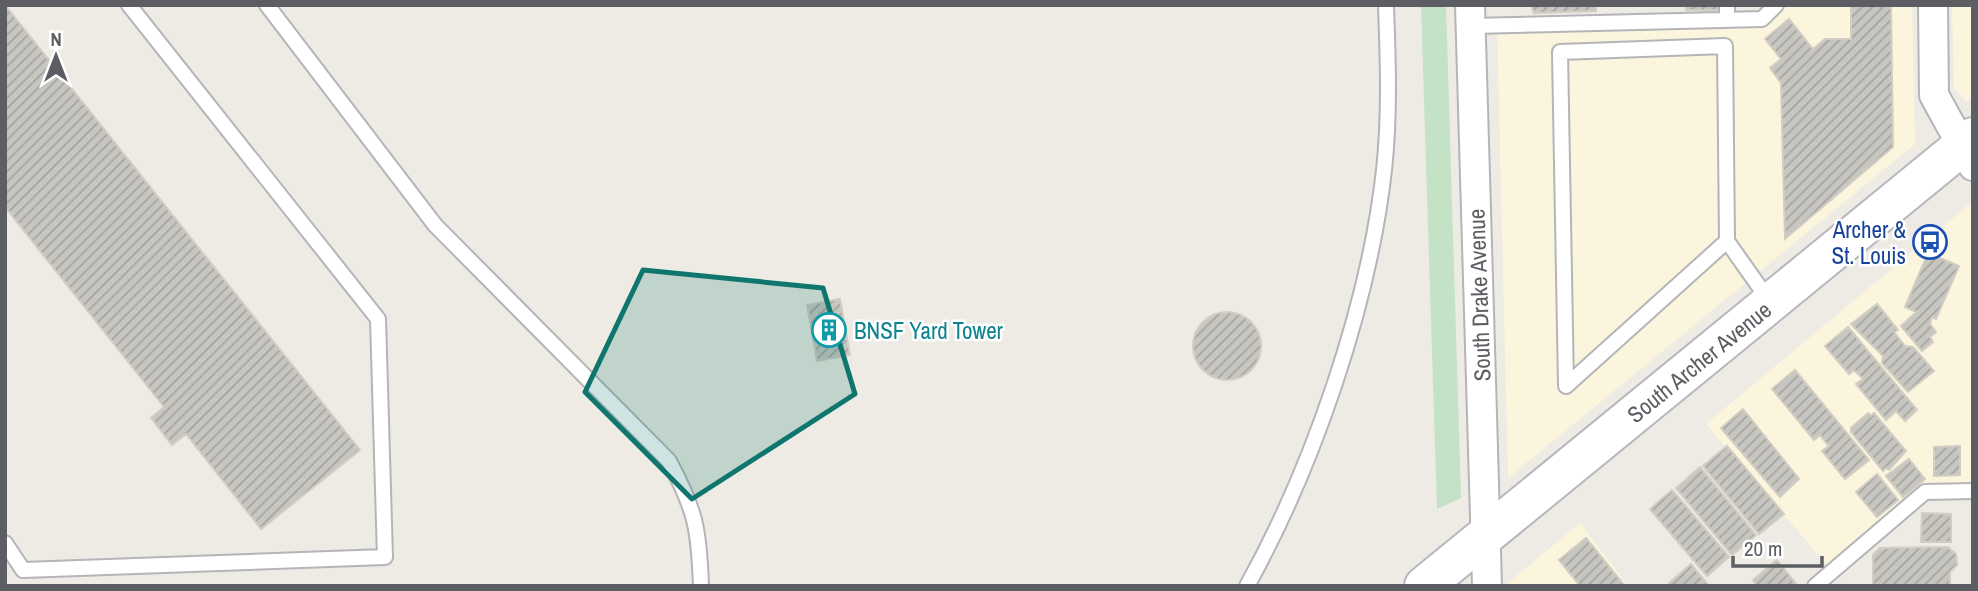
<svg xmlns="http://www.w3.org/2000/svg" width="1978" height="591" viewBox="0 0 1978 591" font-family="'Archivo Narrow',sans-serif">
	<defs>
		<pattern id="building-hatch" width="6" height="6" patternUnits="userSpaceOnUse" patternTransform="scale(1.75)"><rect width="6" height="6" fill="#c8c6c0"/><path d="M-1 1l2-2M0 6l6-6M5 7l2-2" fill="none" stroke="#a6a4a0"/></pattern>
	</defs>
	<rect width="100%" height="100%" fill="#edebe4"/>
	<!-- commercial -->
	<path fill="#faf5dc" d="M1776,5H1912L1915,144L1508,478L1497,25L1762,19Z
		M1952,5H1973V98L1967,102L1954,88Z
		M1973,201V491L1925,492L1832,571L1706,424Z
		M1580,523L1628,586H1508V583Z"/>
	<!-- green -->
	<path fill="#c3e2c6" d="M1421,5H1446L1461,498L1437,509Z"/>
	<!-- building -->
	<path fill="url(#building-hatch)" stroke="#d1cdc3" stroke-width="2" d="M5,5L360,450L261,529L186,434L172,445L151,418L164,407L5,207Z
		M1531,5H1596V11L1534,13Z
		M1686,5H1718V10H1686Z
		M1851,5H1891L1893,147L1785,239L1781,83L1770,68L1781,59L1765,39L1789,19L1813,49L1825,39H1851Z
		M1928,253L1959,266L1936,319L1932,317L1930,324L1936,332L1930,337L1933,342L1922,351L1901,326L1916,312L1905,307Z
		M840,299L850,355L817,361L807,305Z
		M1877,304L1898,330L1894,332L1905,346L1913,347L1934,371L1908,392L1882,363L1883,356L1851,324Z
		M1193 346a34 34 0 1 1 68 0a34 34 0 1 1-68 0Z
		M1848,327L1917,410L1905,421L1896,411L1886,420L1856,384L1863,379L1854,370L1849,374L1825,346Z
		M1795,370L1869,460L1845,479L1822,451L1829,446L1820,435L1814,440L1772,389Z
		M1743,409L1799,479L1780,497L1721,428Z
		M1868,413L1871,416L1874,413L1906,451L1889,470L1886,468L1883,471L1851,432V428Z
		M1727,446L1784,514L1759,534L1703,466Z
		M1960,446V475L1934,476V447Z
		M1909,459L1925,479L1903,497L1886,476Z
		M1700,467L1756,535L1732,555L1676,488Z
		M1877,474L1898,500L1877,517L1856,492Z
		M1672,490L1729,557L1707,576L1650,509Z
		M1922,513L1951,514V542H1921Z
		M1586,538L1625,586H1580L1559,560Z
		M1948,547L1956,554L1957,565L1950,572V585L1873,586V555L1880,548Z
		M1777,560L1797,585L1757,586L1753,580Z
		M1691,564L1709,586H1672L1669,583Z"/>
	<g fill="none" stroke-linecap="round" stroke-linejoin="round">
		<!-- service casing -->
		<g stroke="#b4b5b9" stroke-width="18">
			<path id="service" d="M267,5L435,225L669,461C696,511 699,530 701,586
				M1727,5V20
				M1471,26L1762,19L1776,5
				M1727,241L1725,46L1560,52L1566,386L1727,241L1770,302
				M5,543L23,570L385,557L378,319L129,5
				M1247,586C1313,467 1369,305 1384,170C1390,115 1388,60 1386,5
				M1815,586L1925,492L1973,491"/>
		</g>
		<!-- minor casing -->
		<g stroke="#b4b5b9" stroke-width="32">
			<path id="minor" d="M1470,5L1487,586
				M1933,5L1934,95L1973,166"/>
		</g>
		<!-- secondary casing -->
		<g stroke="#b5b7bc" stroke-width="42">
			<path id="secondary" d="M1424,586L1973,137"/>
		</g>
		<!-- service -->
		<use href="#service" stroke="#fff" stroke-width="14"/>
		<!-- minor -->
		<use href="#minor" stroke="#fff" stroke-width="28"/>
		<!-- secondary -->
		<use href="#secondary" stroke="#fff" stroke-width="38"/>
	</g>
	<!-- marked area -->
	<path fill="#0f766e" fill-opacity="0.2" stroke="#0f766e" stroke-width="5" stroke-linejoin="round" d="M643,270L823,288L855,394L692,499L585,392Z"/>
	<!-- icons -->
	<defs>
		<g id="bus-ring" transform="scale(1.75)"><circle r="9.5" fill="#fff" stroke="#1a4fb4" stroke-width="1.5"/><path d="M-5-6H5V4H4V6H2V4H-2V6H-4V4H-5ZM-3.5-4V0h7V-4ZM-3.5 1.2v1.5H-2V1.2ZM2 1.2v1.5H3.5V1.2Z" fill="#1a4fb4"/></g>
		<g id="building-ring" transform="scale(1.75)"><circle r="9.5" fill="#fff" stroke="#0f9aa8" stroke-width="1.5"/><path d="M-4-6H4V6H1V3H-1V6H-4ZM-2.5-4.3h1.7v1.8h-1.7ZM.8-4.3h1.7v1.8H.8ZM-2.5-1h1.7V.8h-1.7ZM.8-1h1.7V.8H.8Z" fill="#0f9aa8"/></g>
	</defs>
	<g fill-rule="evenodd">
		<use href="#bus-ring" x="1930" y="242"/>
		<use href="#building-ring" x="829" y="330"/>
	</g>
	<g text-anchor="middle" dominant-baseline="central" stroke-width="5" stroke-linejoin="round" paint-order="stroke">
		<!-- transit labels -->
		<g font-size="23" fill="#164399" stroke="#fff" text-anchor="end">
			<text x="1906" y="229">Archer &amp;<tspan x="1906" dy="26">St. Louis</tspan></text>
		</g>
		<!-- street labels -->
		<g font-size="23" fill="#5c5e63" stroke="#fff">
			<text transform="translate(1479 295) rotate(-92)">South Drake Avenue</text>
			<text transform="translate(1699 362) rotate(-39)">South Archer Avenue</text>
		</g>
		<!-- culture labels -->
		<g font-size="23" fill="#0d838f" stroke="#fff" text-anchor="start">
			<text x="854" y="330">BNSF Yard Tower</text>
		</g>
	</g>
	<!-- border -->
	<rect width="1978" height="591" fill="none" stroke="#5c5e63" stroke-width="14"/>
	<!-- north arrow -->
	<g transform="translate(56 56)" stroke="#ffffff" stroke-width="5" paint-order="stroke">
	<path d="M0-5L12 26L0 18L-12 26Z" fill="#5c5e63"/>
	<text y="-10" font-size="19" font-weight="bold" text-anchor="middle" fill="#5c5e63">N</text>
	</g>
	<!-- scale -->
	<path d="M1733 556v10h89v-10" fill="none" stroke="#5c5e63" stroke-width="3.5"/>
	<text x="1744" y="556" font-size="21" fill="#5c5e63" stroke="#ffffff" stroke-width="5" paint-order="stroke">20 m</text>
</svg>
